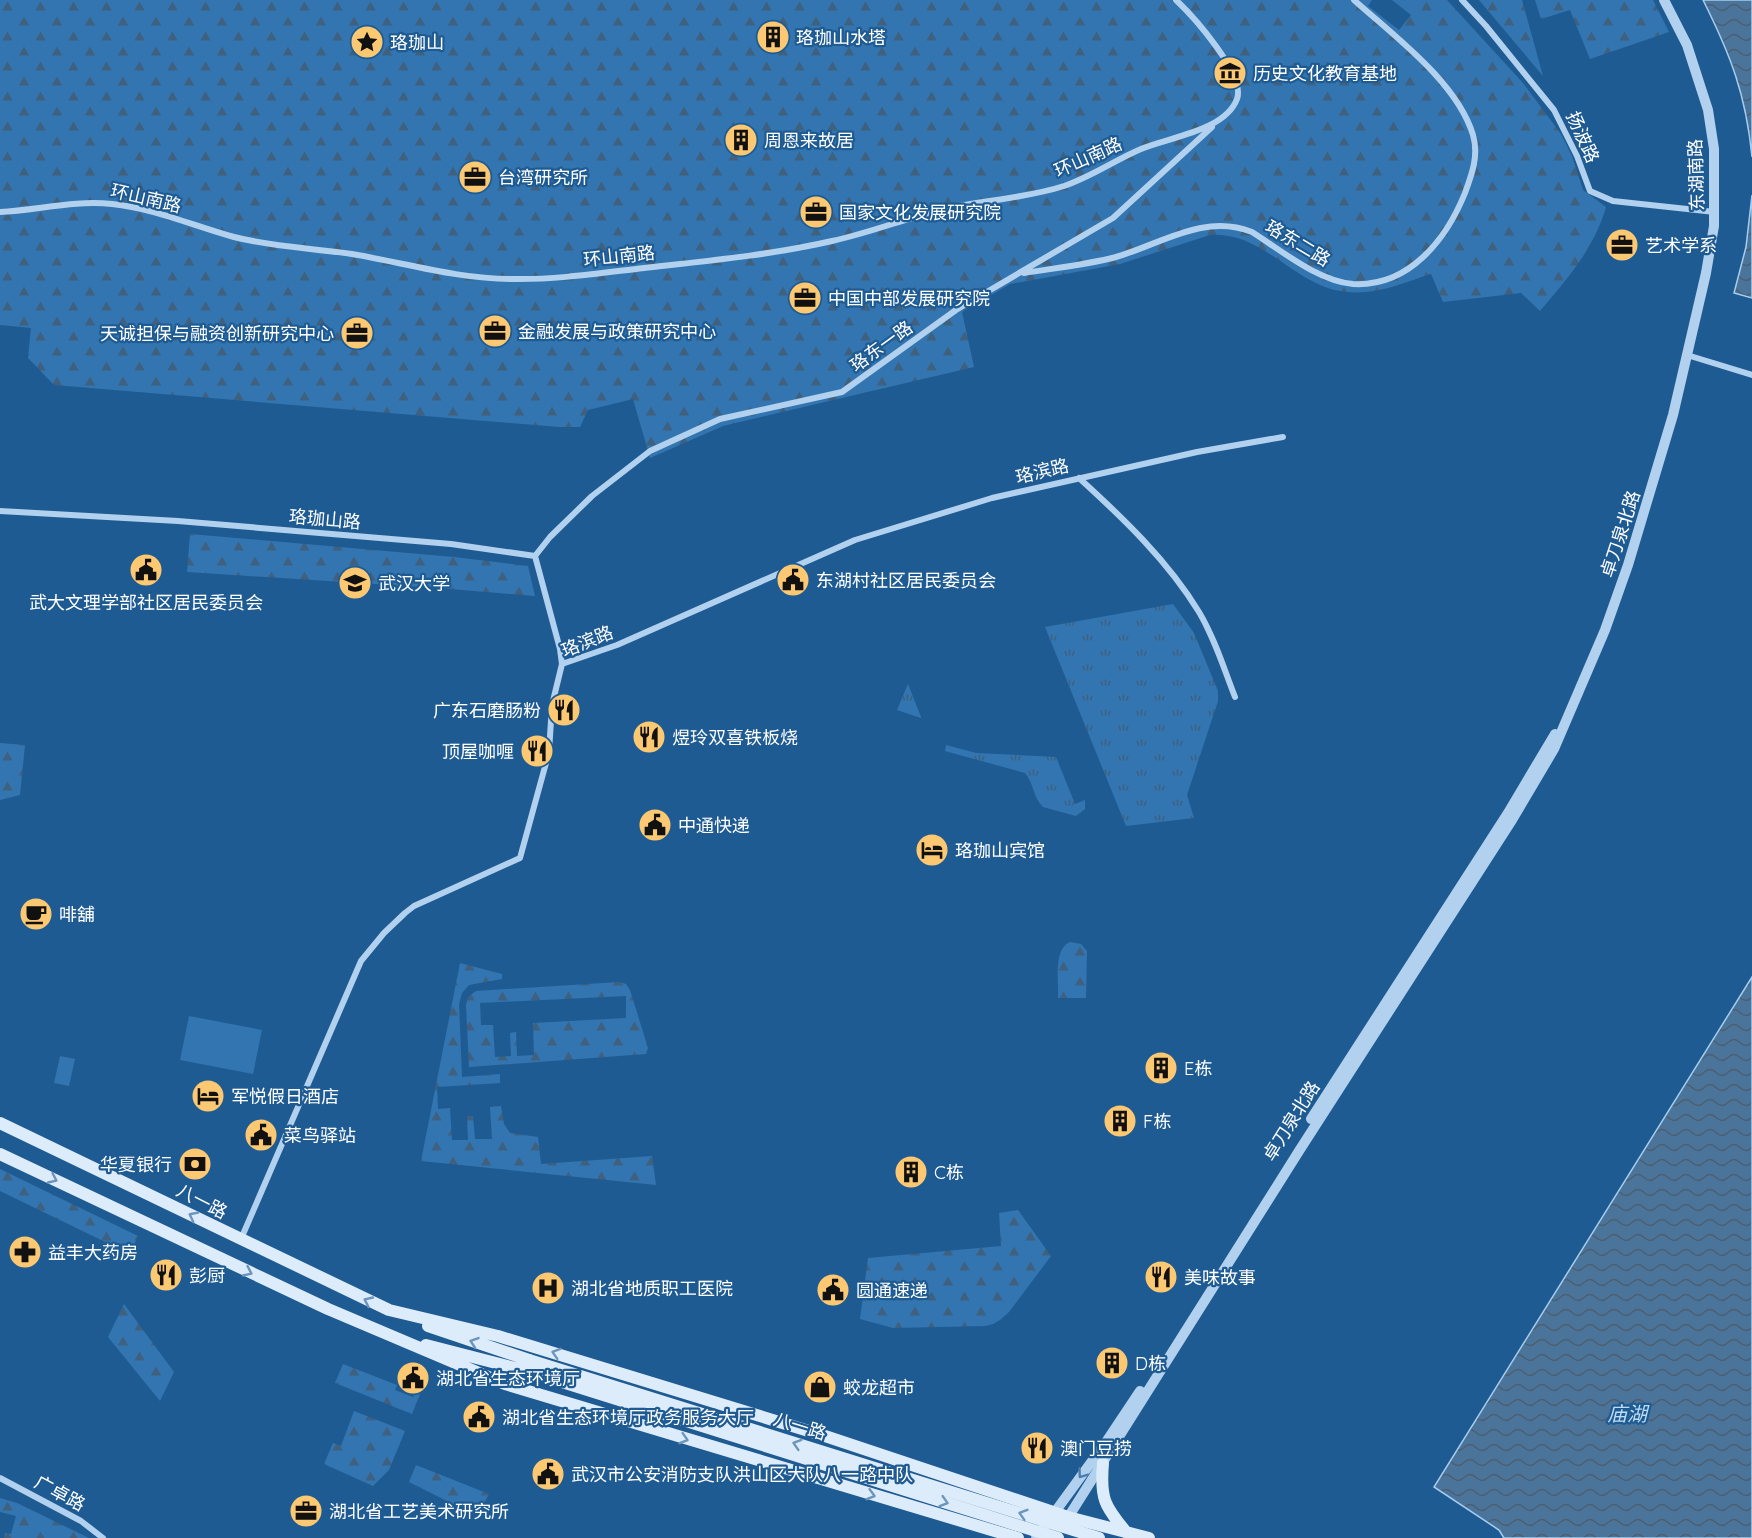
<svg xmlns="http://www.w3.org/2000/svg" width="1752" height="1538" viewBox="0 0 1752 1538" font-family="Quicksand,'Noto Sans SC',sans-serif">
	<defs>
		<pattern id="grass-tufts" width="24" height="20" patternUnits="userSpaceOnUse" patternTransform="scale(1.5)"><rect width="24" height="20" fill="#3275b0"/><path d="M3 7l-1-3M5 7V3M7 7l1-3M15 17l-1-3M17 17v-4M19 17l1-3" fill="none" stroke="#3f607e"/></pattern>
		<pattern id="forest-firs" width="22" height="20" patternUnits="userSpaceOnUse" patternTransform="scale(1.5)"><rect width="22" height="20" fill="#3275b0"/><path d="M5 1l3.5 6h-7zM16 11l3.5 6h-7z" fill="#3f607e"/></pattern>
		<pattern id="water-waves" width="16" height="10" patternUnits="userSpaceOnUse" patternTransform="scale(1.5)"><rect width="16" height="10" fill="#4b749b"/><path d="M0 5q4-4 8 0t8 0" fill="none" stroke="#4c5e70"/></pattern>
	</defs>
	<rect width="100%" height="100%" fill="#1f5b93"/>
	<!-- grass -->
	<path fill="url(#grass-tufts)" d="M1173,604L1194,633L1218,691V701L1187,795L1194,818L1126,826L1045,627Z
		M908,684L921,717V718L897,710Z
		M946,745L976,753L1056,757L1075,804L1085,800V809L1076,816L1043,807C1033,798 1034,783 1025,773L945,751Z"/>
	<!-- forest -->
	<path fill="url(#forest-firs)" fill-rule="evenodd" d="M0,0H1372L1368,6L1399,30L1411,15L1392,0H1447L1523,83L1561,134L1572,156L1583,190L1606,207C1594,249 1567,279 1540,311L1521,293L1443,302L1431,274C1403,283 1377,295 1347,292C1295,288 1265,231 1210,235L1120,264L1010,284L962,312L974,367L723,426L650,458L633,399L588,410L580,427H559L54,385L28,358L31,328L0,325Z
		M1479,0H1522L1543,76Z
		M1535,0H1653L1669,32L1590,59L1570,10L1541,19Z
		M190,534L454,557L528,566L535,596L438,588L187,572Z
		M0,743L25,745L20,795L0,800Z
		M1070,942L1081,944L1087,951L1086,998H1058C1059,982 1053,949 1070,942Z
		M460,963L502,974V979L469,985L462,993L459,1004L462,1077L500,1074V1083L437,1087L438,1109L450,1108L452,1140H468L467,1116H473L475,1139H492L490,1107L501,1106L504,1124L510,1133L538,1137L541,1164L652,1156L656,1185L421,1161Z
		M619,982L626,984L630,990L648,1048L646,1054L469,1067L466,1005L468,997L476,991ZM626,996V1018L533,1023L534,1055L517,1056L516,1032L510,1033L511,1056L495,1057L493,1025H481L480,1003Z
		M0,1169L138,1236L130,1254L0,1191Z
		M1018,1210L1051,1256L1009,1312L1000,1320L993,1324L985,1326L893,1328L860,1319L868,1258L1001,1246L999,1213Z
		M124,1304L174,1372L160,1401L108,1337Z
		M343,1364L397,1385L395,1390L413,1397L416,1390L421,1392L412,1414L335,1383Z
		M354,1411L405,1431L389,1470L373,1486L324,1464L333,1443L341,1446Z
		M416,1465L489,1494L477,1516L409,1482Z
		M0,1498L17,1503L89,1538H4L5,1533L11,1534L16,1516L0,1512Z"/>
	<!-- pitch -->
	<path fill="#3275b0" d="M189,1016L262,1030L253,1074L180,1060Z
		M60,1056L75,1059L69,1086L54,1083Z"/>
	<!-- water -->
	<path fill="url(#water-waves)" stroke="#a4cdef" stroke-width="1.5" d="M1703,0H1752V157C1746,95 1731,56 1703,0Z
		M1752,195V298L1734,293L1746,247Z
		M1752,977V1538H1504L1499,1530L1434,1487Z"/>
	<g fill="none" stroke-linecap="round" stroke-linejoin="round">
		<!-- minor -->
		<path stroke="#b1d1ee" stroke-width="6" d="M1462,0L1486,26L1554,110L1577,156L1590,191L1613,201L1715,212
			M0,212C38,210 74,200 112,204C153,208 194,226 234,237C273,247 312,248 352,254C405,263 458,279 511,279C556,280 601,273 644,268C707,261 771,255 832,241C869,233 904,219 940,210C981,200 1024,199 1064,186C1091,177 1115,160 1141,149C1169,137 1225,131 1237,99C1246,75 1193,16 1176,0
			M1024,273C1055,268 1086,265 1116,257C1161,244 1204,213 1252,232C1282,251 1318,281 1353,284C1409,287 1446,240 1465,193C1472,174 1479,155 1473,135C1457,82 1394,36 1354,0
			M1687,355L1752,375
			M1079,478C1123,518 1168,561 1199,612C1215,639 1224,669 1235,697
			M0,511L178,521L451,544L535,556
			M535,556L550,537L592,496L650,451L720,419L842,392L956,310L1113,218L1212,127
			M535,556L560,649L562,664
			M241,1239L361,961L384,933L405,913L414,906L520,858L549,752L552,705L562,664L617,645L855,540L992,498L1197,452L1283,437
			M0,1478L81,1521L103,1538"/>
		<!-- tertiary -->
		<path stroke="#b1d1ee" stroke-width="10" d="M1311,1119L1508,813L1555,734
			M1064,1524L1299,1151L1512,820L1554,749L1605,630L1628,565L1673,415L1706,273L1714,226V149L1708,110L1687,45L1664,0
			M1036,1538L1106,1442L1140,1391"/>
		<!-- secondary -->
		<path stroke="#ddecfa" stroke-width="12" d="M0,1123L389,1310L498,1336L825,1436L1068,1517L1149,1538
			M0,1154L328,1309L505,1384L1018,1538
			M428,1326L529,1360
			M426,1345L527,1371
			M1103,1463C1100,1498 1104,1506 1127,1533"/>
		<!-- secondary-bridge -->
		<path stroke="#ddecfa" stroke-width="12" d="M529,1360L1099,1538
			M527,1371L1058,1538"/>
	</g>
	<!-- one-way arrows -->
	<defs><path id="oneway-chevron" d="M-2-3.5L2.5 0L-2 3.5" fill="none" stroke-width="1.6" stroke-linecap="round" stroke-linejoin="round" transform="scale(1.5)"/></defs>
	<g stroke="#6b95bc">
		<use href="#oneway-chevron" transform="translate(53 1179) rotate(25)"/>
		<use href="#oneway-chevron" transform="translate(193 1216) rotate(-153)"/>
		<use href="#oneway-chevron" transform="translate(248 1272) rotate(25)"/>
		<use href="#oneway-chevron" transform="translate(368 1301) rotate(-155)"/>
		<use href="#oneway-chevron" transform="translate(474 1342) rotate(-161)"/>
		<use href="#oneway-chevron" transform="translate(556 1353) rotate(-163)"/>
		<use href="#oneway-chevron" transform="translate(684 1439) rotate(17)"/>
		<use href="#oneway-chevron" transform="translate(797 1444) rotate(-163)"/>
		<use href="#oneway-chevron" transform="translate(871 1495) rotate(16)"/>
		<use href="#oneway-chevron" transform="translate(944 1502) rotate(17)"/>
		<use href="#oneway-chevron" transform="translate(1023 1514) rotate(-163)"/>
	</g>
	<use stroke="#4b7eae" href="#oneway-chevron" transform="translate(1082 1474) rotate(126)"/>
	<!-- icons -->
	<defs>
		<g id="building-disc" transform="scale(1.725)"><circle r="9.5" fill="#fcc871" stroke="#1f5b93"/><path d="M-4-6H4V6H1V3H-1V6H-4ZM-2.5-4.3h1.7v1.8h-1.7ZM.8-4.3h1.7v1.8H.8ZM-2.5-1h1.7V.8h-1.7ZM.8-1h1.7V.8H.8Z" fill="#111"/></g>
		<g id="sight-disc" transform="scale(1.725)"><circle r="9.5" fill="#fcc871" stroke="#1f5b93"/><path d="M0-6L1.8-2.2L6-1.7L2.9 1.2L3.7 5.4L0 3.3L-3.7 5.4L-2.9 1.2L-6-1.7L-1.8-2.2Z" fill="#111"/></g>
		<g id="museum-disc" transform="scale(1.725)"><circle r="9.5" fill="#fcc871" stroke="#1f5b93"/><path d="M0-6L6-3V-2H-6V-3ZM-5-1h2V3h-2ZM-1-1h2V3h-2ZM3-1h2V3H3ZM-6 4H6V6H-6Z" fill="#111"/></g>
		<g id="office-disc" transform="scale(1.725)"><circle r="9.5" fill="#fcc871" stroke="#1f5b93"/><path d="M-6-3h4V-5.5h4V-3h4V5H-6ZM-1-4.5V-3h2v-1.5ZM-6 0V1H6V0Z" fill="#111"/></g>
		<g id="civic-disc" transform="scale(1.725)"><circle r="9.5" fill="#fcc871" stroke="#1f5b93"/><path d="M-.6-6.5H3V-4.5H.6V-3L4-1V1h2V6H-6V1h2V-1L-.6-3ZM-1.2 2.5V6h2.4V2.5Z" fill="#111"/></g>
		<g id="university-disc" transform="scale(1.725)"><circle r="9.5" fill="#fcc871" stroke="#1f5b93"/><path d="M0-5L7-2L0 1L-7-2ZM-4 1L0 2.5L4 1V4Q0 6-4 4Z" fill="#111"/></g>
		<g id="restaurant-disc" transform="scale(1.725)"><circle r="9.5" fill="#fcc871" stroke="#1f5b93"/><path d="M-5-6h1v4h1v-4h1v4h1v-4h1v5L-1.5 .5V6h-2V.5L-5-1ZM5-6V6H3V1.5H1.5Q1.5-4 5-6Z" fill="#111"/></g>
		<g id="hotel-disc" transform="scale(1.725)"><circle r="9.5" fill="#fcc871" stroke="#1f5b93"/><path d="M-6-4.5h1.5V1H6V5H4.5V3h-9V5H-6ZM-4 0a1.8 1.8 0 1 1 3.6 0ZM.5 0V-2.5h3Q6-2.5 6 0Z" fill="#111"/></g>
		<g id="cafe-disc" transform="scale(1.725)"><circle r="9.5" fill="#fcc871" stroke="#1f5b93"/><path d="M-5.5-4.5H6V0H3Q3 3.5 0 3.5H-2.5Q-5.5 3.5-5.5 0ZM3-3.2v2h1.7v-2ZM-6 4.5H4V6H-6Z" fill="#111"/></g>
		<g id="bank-disc" transform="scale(1.725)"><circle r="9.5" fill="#fcc871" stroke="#1f5b93"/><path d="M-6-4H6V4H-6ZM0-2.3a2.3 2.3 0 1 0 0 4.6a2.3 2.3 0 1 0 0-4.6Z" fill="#111"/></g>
		<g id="pharmacy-disc" transform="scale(1.725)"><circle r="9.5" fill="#fcc871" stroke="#1f5b93"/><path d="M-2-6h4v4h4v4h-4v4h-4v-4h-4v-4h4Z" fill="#111"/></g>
		<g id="hospital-disc" transform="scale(1.725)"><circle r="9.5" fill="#fcc871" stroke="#1f5b93"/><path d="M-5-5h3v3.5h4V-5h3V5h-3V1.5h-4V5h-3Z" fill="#111"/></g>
		<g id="shop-disc" transform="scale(1.725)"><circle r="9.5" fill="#fcc871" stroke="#1f5b93"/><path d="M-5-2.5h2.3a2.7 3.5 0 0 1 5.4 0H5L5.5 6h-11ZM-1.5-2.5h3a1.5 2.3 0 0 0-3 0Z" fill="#111"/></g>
	</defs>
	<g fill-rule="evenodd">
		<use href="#building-disc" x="773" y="37"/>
		<use href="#sight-disc" x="367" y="42"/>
		<use href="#museum-disc" x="1230" y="73"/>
		<use href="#building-disc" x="741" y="140"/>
		<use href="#office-disc" x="475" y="177"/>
		<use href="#office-disc" x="816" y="212"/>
		<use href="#office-disc" x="1622" y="245"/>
		<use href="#office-disc" x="805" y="298"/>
		<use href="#office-disc" x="495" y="331"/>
		<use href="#office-disc" x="357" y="333"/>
		<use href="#civic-disc" x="146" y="570"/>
		<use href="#civic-disc" x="793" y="580"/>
		<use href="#university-disc" x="355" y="583"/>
		<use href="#restaurant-disc" x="564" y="710"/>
		<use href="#restaurant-disc" x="649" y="737"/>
		<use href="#restaurant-disc" x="537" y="751"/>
		<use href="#civic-disc" x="655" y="825"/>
		<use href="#hotel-disc" x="932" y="850"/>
		<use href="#cafe-disc" x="36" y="914"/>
		<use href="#building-disc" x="1161" y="1068"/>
		<use href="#hotel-disc" x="208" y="1096"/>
		<use href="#building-disc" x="1120" y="1121"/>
		<use href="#civic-disc" x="261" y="1135"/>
		<use href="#bank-disc" x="195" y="1164"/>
		<use href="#building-disc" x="911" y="1172"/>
		<use href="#pharmacy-disc" x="25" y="1252"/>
		<use href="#restaurant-disc" x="166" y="1275"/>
		<use href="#restaurant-disc" x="1161" y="1277"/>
		<use href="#hospital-disc" x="548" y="1288"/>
		<use href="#civic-disc" x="833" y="1290"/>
		<use href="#building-disc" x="1112" y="1363"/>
		<use href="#civic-disc" x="413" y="1378"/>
		<use href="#shop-disc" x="820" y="1387"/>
		<use href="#civic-disc" x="479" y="1417"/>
		<use href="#restaurant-disc" x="1037" y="1448"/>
		<use href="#civic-disc" x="548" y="1474"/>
		<use href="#office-disc" x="306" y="1511"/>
	</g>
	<g text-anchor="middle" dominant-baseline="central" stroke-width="4.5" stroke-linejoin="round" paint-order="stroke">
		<!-- poi labels -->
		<g font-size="18" fill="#fff" stroke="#1f5b93" text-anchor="start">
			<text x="796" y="37">珞珈山水塔</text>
			<text x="390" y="42">珞珈山</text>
			<text x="1253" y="73">历史文化教育基地</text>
			<text x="764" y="140">周恩来故居</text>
			<text x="498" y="177">台湾研究所</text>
			<text x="839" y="212">国家文化发展研究院</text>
			<text x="1645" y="245">艺术学系</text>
			<text x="828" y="298">中国中部发展研究院</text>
			<text x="518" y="331">金融发展与政策研究中心</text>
			<text x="334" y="333" text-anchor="end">天诚担保与融资创新研究中心</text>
			<text x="816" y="580">东湖村社区居民委员会</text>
			<text x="378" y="583">武汉大学</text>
			<text x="146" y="602" text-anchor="middle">武大文理学部社区居民委员会</text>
			<text x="541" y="710" text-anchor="end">广东石磨肠粉</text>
			<text x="672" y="737">煜玲双喜铁板烧</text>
			<text x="514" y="751" text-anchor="end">顶屋咖喱</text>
			<text x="678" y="825">中通快递</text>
			<text x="955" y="850">珞珈山宾馆</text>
			<text x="59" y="914">啡舖</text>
			<text x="1184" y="1068">E栋</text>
			<text x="231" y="1096">军悦假日酒店</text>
			<text x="1143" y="1121">F栋</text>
			<text x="284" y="1135">菜鸟驿站</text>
			<text x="172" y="1164" text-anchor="end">华夏银行</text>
			<text x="934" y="1172">C栋</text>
			<text x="48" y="1252">益丰大药房</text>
			<text x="189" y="1275">彭厨</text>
			<text x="1184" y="1277">美味故事</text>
			<text x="571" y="1288">湖北省地质职工医院</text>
			<text x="856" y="1290">圆通速递</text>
			<text x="1135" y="1363">D栋</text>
			<text x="436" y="1378">湖北省生态环境厅</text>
			<text x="843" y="1387">蛟龙超市</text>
			<text x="502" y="1417">湖北省生态环境厅政务服务大厅</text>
			<text x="1060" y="1448">澳门豆捞</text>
			<text x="571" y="1474">武汉市公安消防支队洪山区大队八一路中队</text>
			<text x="329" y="1511">湖北省工艺美术研究所</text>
		</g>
		<!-- street labels -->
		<g font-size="18" fill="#fff" stroke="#1f5b93">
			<text transform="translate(1583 137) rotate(66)">扬波路</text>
			<text transform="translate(1088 157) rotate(-24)">环山南路</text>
			<text transform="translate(1696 175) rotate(-92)">东湖南路</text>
			<text transform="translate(146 198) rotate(13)">环山南路</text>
			<text transform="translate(1298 243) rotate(31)">珞东二路</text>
			<text transform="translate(619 256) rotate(-6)">环山南路</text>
			<text transform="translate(881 346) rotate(-36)">珞东一路</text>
			<text transform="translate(1042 471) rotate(-13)">珞滨路</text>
			<text transform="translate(325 519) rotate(5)">珞珈山路</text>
			<text transform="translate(1620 534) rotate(-72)">卓刀泉北路</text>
			<text transform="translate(587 641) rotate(-22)">珞滨路</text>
			<text transform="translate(1291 1121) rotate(-58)">卓刀泉北路</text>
			<text transform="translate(202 1201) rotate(27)">八一路</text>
			<text transform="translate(800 1426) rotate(17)">八一路</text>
			<text transform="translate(60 1493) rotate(28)">广卓路</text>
		</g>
		<!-- water labels -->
		<g font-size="20" font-style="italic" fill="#bddbf5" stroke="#1f5b93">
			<text x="1627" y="1413">庙湖</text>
		</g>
	</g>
</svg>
